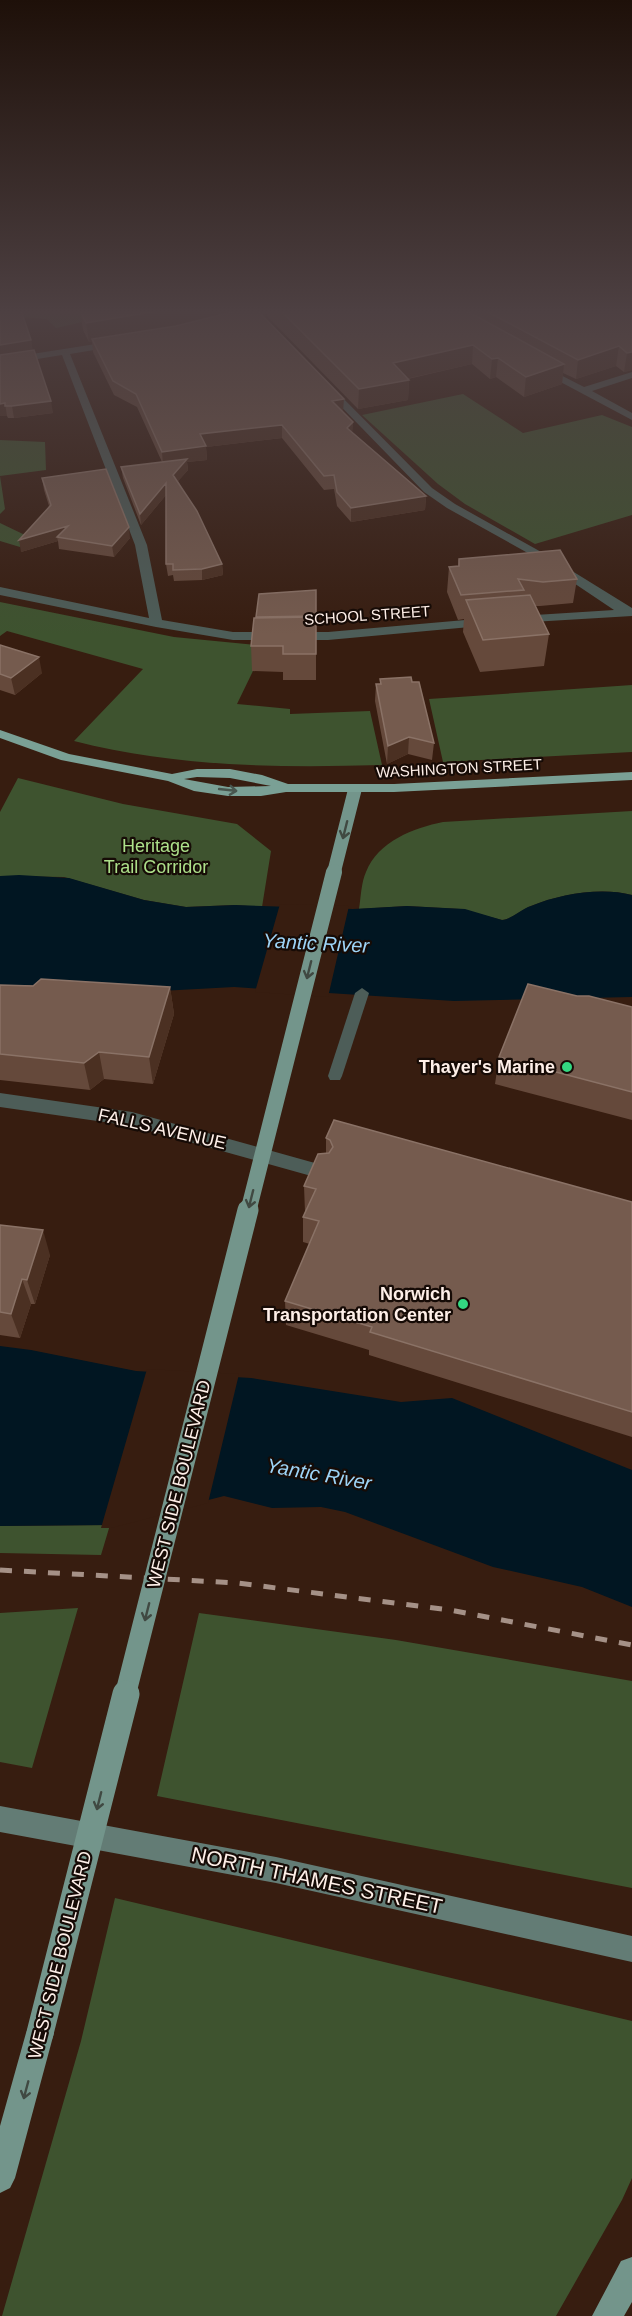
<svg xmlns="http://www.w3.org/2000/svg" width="632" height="2316" viewBox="0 0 632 2316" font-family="Helvetica,sans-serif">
	<rect width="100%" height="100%" fill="#371d10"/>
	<!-- green -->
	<path fill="#3e532f" d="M15,310H123L109,316L56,328L47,319L22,317Z
		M463,394L523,433L602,415L632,427V515L535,544L465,504L438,484L362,415Z
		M0,440L45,442L46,470L0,476L5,509L0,514Z
		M0,523L25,535L20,547L0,541Z
		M0,602L174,637L265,646L237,704L290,709V714L370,711L382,765C278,768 176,767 74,741L143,669L7,631L0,636Z
		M632,685V752L443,762L429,699Z
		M18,778L123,804L237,824L271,851L262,907L235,905L186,907L144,900L64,877L0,876V812Z
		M632,811V895C601,887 561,894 531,906C521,910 512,919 502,920L460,909L407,906L359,909C361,897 361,883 366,872C378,841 414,828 443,822Z
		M110,1525L101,1555L0,1553V1526Z
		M78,1608L32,1768L0,1762V1613Z
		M199,1613L396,1640L632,1681V1888L157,1796Z
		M115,1898L632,2021V2178L622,2200L556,2316H2L81,2041Z"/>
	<!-- water -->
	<path fill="#011622" d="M19,875L69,878L144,900L186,907L235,905L353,909L407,906L445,908L465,909L502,920C512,919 521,909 531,906C560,894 601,887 632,895V997L454,1001L234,987L142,992L0,990V876Z
		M0,1346L31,1350L136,1371L251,1378L401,1402L452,1398L632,1470V1607L582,1587L493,1567L345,1512L321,1507L272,1508L224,1496L110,1525L0,1526Z"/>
	<!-- pier -->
	<path fill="#371d10" d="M280,904L349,906L328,997L255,992Z
		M147,1369L239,1374L208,1503L111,1528H101Z"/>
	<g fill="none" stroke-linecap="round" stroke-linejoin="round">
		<!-- service -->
		<path fill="#4d5d58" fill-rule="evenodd" d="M362,988L369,993L342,1076L340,1080H330L328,1076L355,993Z"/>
		<!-- minor -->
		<path fill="#4d5d58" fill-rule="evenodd" d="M263,310H279L236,323L232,320Z
			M115,341L120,344L118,346L70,354L147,545L162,620L233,632H328L488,618L492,619V625L328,640H233L156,627L0,595V587L149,618L135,545L62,355L0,365V359Z
			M541,365L584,387L632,372V378L592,391L632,413V420L538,370V366Z
			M325,386H331L432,488L455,504L543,553L632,608V616L515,623L513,620L519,616L614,610L535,557L447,508L424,492L325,390Z
			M0,1093L132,1112L322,1165L328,1167L331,1172L328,1177L322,1179L132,1126L0,1107Z"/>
		<!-- secondary -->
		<path fill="#637c75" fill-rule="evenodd" d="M0,1806L276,1857L632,1936V1962L276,1883L0,1832Z"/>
		<!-- primary -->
		<path fill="#73958b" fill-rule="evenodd" d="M355,785L362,789L341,872L334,877L327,872L348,789Z
			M40,2019L50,2023L54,2033L15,2178L10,2188L0,2193V2126L26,2033L30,2023Z
			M632,2257V2302L624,2316H592L621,2261Z"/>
		<!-- trunk -->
		<path fill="#7aa095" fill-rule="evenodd" d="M0,730L69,754L172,774L197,769H230L262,775L288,784H394L632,772V780L394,792H286L261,796H228L194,791L168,781L61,760L0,738ZM197,777L230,778L271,786L228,787L184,779Z"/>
		<!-- rail -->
		<path stroke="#a59187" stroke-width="5" stroke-dasharray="12 12" stroke-linecap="butt" d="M0,1570L237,1583L450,1610L632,1645"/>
		<!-- primary-bridge-far2 -->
		<path stroke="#73958b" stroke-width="16" d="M248,1212L334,872"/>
		<!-- primary-bridge-far1 -->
		<path stroke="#73958b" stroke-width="21" d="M125,1696L248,1210"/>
		<!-- primary-bridge -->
		<path stroke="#73958b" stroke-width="27" d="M40,2033L126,1694"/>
	</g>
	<!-- wall -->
	<path fill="#65493b" d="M267,310H632V370L624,372L616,366L576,379L563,373L562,384L524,397L496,377L490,379L472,364L408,379L409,380L408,400L358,409L267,316Z
		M80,311L343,412L353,422L352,432L426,496L425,510L351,522L337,506L334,489L324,490L282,438L206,447L207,460L187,462L188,470L178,481L222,564L223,575L202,580L174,581L173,575L168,576L166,564V495L141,525L123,478L121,467L162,462L137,407L114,395L93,352L92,342H89L83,330Z
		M31,340L32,350L53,413L14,418H8L7,416H0Z
		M42,478L130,538L114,557L59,549L58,541L21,552L49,506L44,490Z
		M459,559L577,579L573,603L540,606H535L549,634L544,666L480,672L463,632L464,619L458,620L447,592L449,567L458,566Z
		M316,590V680H283V672L252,671L251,646L256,618Z
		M0,645L42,673L15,695L0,690Z
		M380,679L412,682L434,743L432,760L408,754L387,764L375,701L376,684H380Z
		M0,985L170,987L174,1014L153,1084L104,1079L90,1090L0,1080Z
		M577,996L632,1007V1120L495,1084L499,1057Z
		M326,1138L632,1202V1437L369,1355V1350L286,1325L285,1301L310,1244L303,1242V1217L305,1212L304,1186L326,1153Z
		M0,1225L50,1255L35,1304H31L20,1338L0,1335Z"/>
	<!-- shaded-wall -->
	<path fill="#4b3022" d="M164,310H248L176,328L92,339V342H89L86,323Z
		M31,340L33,351L0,357V345Z
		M473,345L472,364L392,382L393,363Z
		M619,346L616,366L576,379L578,360Z
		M632,352V370L624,372L627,353Z
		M498,358L496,377L490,379L492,359Z
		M564,364L562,384L524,397L526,377Z
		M409,380L408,400L358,409L359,389Z
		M344,399L343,412L332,401Z
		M51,401L53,413L14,418L12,406Z
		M5,403L7,416H0V404Z
		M353,422L352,435L347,428Z
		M282,425V438L206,447L207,460L187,462L188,470L174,486L163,465L162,452L200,434Z
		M166,483L167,494L141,525L140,514Z
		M426,496L425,510L351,522V508Z
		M68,526L57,537L58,541L21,552L19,540Z
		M129,527L130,538L114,557L112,546Z
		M222,564L223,575L202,580V569Z
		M39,657L42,673L15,695L11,678Z
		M409,737L408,754L387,764L388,746Z
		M170,987L174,1014L153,1084L149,1057Z
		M99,1052L104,1079L90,1090L84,1063Z
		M43,1230L50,1255L35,1304L27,1280Z
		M22,1279L31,1304L20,1338L11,1314Z"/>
	<!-- building -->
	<path fill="#755b4e" stroke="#8a7266" stroke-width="1.5" d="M0,310H21L31,340L0,345Z
		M82,310H164L86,323L80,311Z
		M240,310H257L344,399L332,401L353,422L347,428L426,496L351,508L337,492L334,475L324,476L282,425L200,434L206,446L162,452L136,394L113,381L92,339L176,326Z
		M280,310H465L564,364L526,377L498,358L492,359L473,345L393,363L409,380L359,389Z
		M484,310H632V352L627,353L619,346L578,360Z
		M34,350L51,401L12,406H5V403L0,404V355Z
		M187,459L173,475L197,511L222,564L202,569L173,570V564H166V483L140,514L121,467Z
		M106,469L129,527L112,546L57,537L68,526L19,540L51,505L42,478Z
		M560,550L577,579L543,582L518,579L524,590L461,595L449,567L459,566V559Z
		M316,590V616L256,617L259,594Z
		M530,595L549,634L483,640L466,600Z
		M316,617V654H283V646H251L254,618Z
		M0,645L39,657L11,678L0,674Z
		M411,677L412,682H419L434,743L409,737L388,746L376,684H381L380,679Z
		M41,979L170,987L149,1057L99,1052L84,1063L0,1054V985L33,986Z
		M528,984L577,996H589L632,1007V1092L499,1057Z
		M334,1120L632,1202V1412L370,1332L372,1327L285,1301L319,1221L303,1217L316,1189L304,1186L318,1154L329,1153L333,1147L330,1140L326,1138Z
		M0,1225L43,1230L27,1280L22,1279L11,1314L0,1312Z"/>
	<!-- one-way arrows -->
	<defs><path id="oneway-shaft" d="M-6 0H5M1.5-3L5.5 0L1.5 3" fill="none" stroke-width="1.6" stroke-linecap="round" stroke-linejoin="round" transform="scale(1.5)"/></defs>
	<use stroke="#48564e" href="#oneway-shaft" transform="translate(228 790) rotate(6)"/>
	<g stroke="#404942">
		<use href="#oneway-shaft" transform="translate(345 830) rotate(104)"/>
		<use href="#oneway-shaft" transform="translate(309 970) rotate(104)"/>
		<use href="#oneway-shaft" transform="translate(251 1199) rotate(104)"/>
		<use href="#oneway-shaft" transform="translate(147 1612) rotate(104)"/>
		<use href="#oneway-shaft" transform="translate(99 1801) rotate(104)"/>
		<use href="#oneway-shaft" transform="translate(26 2090) rotate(105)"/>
	</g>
	<!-- sky -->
	<linearGradient id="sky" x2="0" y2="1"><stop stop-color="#1e1009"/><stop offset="0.49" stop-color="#4d4042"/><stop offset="1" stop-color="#4d4042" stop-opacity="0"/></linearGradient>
	<rect width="632" height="635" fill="url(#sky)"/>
	<!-- markers -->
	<g fill="#33d881" stroke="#160b06" stroke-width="2">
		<circle cx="567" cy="1067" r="6"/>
		<circle cx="463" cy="1304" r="6"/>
	</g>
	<g text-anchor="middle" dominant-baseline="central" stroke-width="4.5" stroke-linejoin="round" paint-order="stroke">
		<!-- far-street labels -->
		<g font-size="15" fill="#feefe8" stroke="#160b06">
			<text transform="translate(367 615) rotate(-4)">SCHOOL STREET</text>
			<text transform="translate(459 768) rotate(-3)">WASHINGTON STREET</text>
		</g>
		<!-- park labels -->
		<g font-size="18" fill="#ade08a" stroke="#160b06">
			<text x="156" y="846">Heritage<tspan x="156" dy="21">Trail Corridor</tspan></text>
		</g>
		<!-- poi labels -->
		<g font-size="18" font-weight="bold" fill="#feefe8" stroke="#160b06" text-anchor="end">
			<text x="555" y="1067">Thayer's Marine</text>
			<text x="451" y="1294">Norwich<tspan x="451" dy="21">Transportation Center</tspan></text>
		</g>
		<!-- street labels -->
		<g font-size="18" fill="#feefe8" stroke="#160b06">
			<text transform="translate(162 1129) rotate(13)">FALLS AVENUE</text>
			<text transform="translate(179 1484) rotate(-76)">WEST SIDE BOULEVARD</text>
			<text transform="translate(60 1955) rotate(-76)">WEST SIDE BOULEVARD</text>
		</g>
		<!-- water labels -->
		<g font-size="20" font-style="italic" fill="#9dd4f7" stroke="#160b06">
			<text transform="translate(316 943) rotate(3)">Yantic River</text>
			<text transform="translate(319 1474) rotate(10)">Yantic River</text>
		</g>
		<!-- near-street labels -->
		<g font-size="21" fill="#feefe8" stroke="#160b06">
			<text transform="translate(317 1880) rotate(12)">NORTH THAMES STREET</text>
		</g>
	</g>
</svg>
